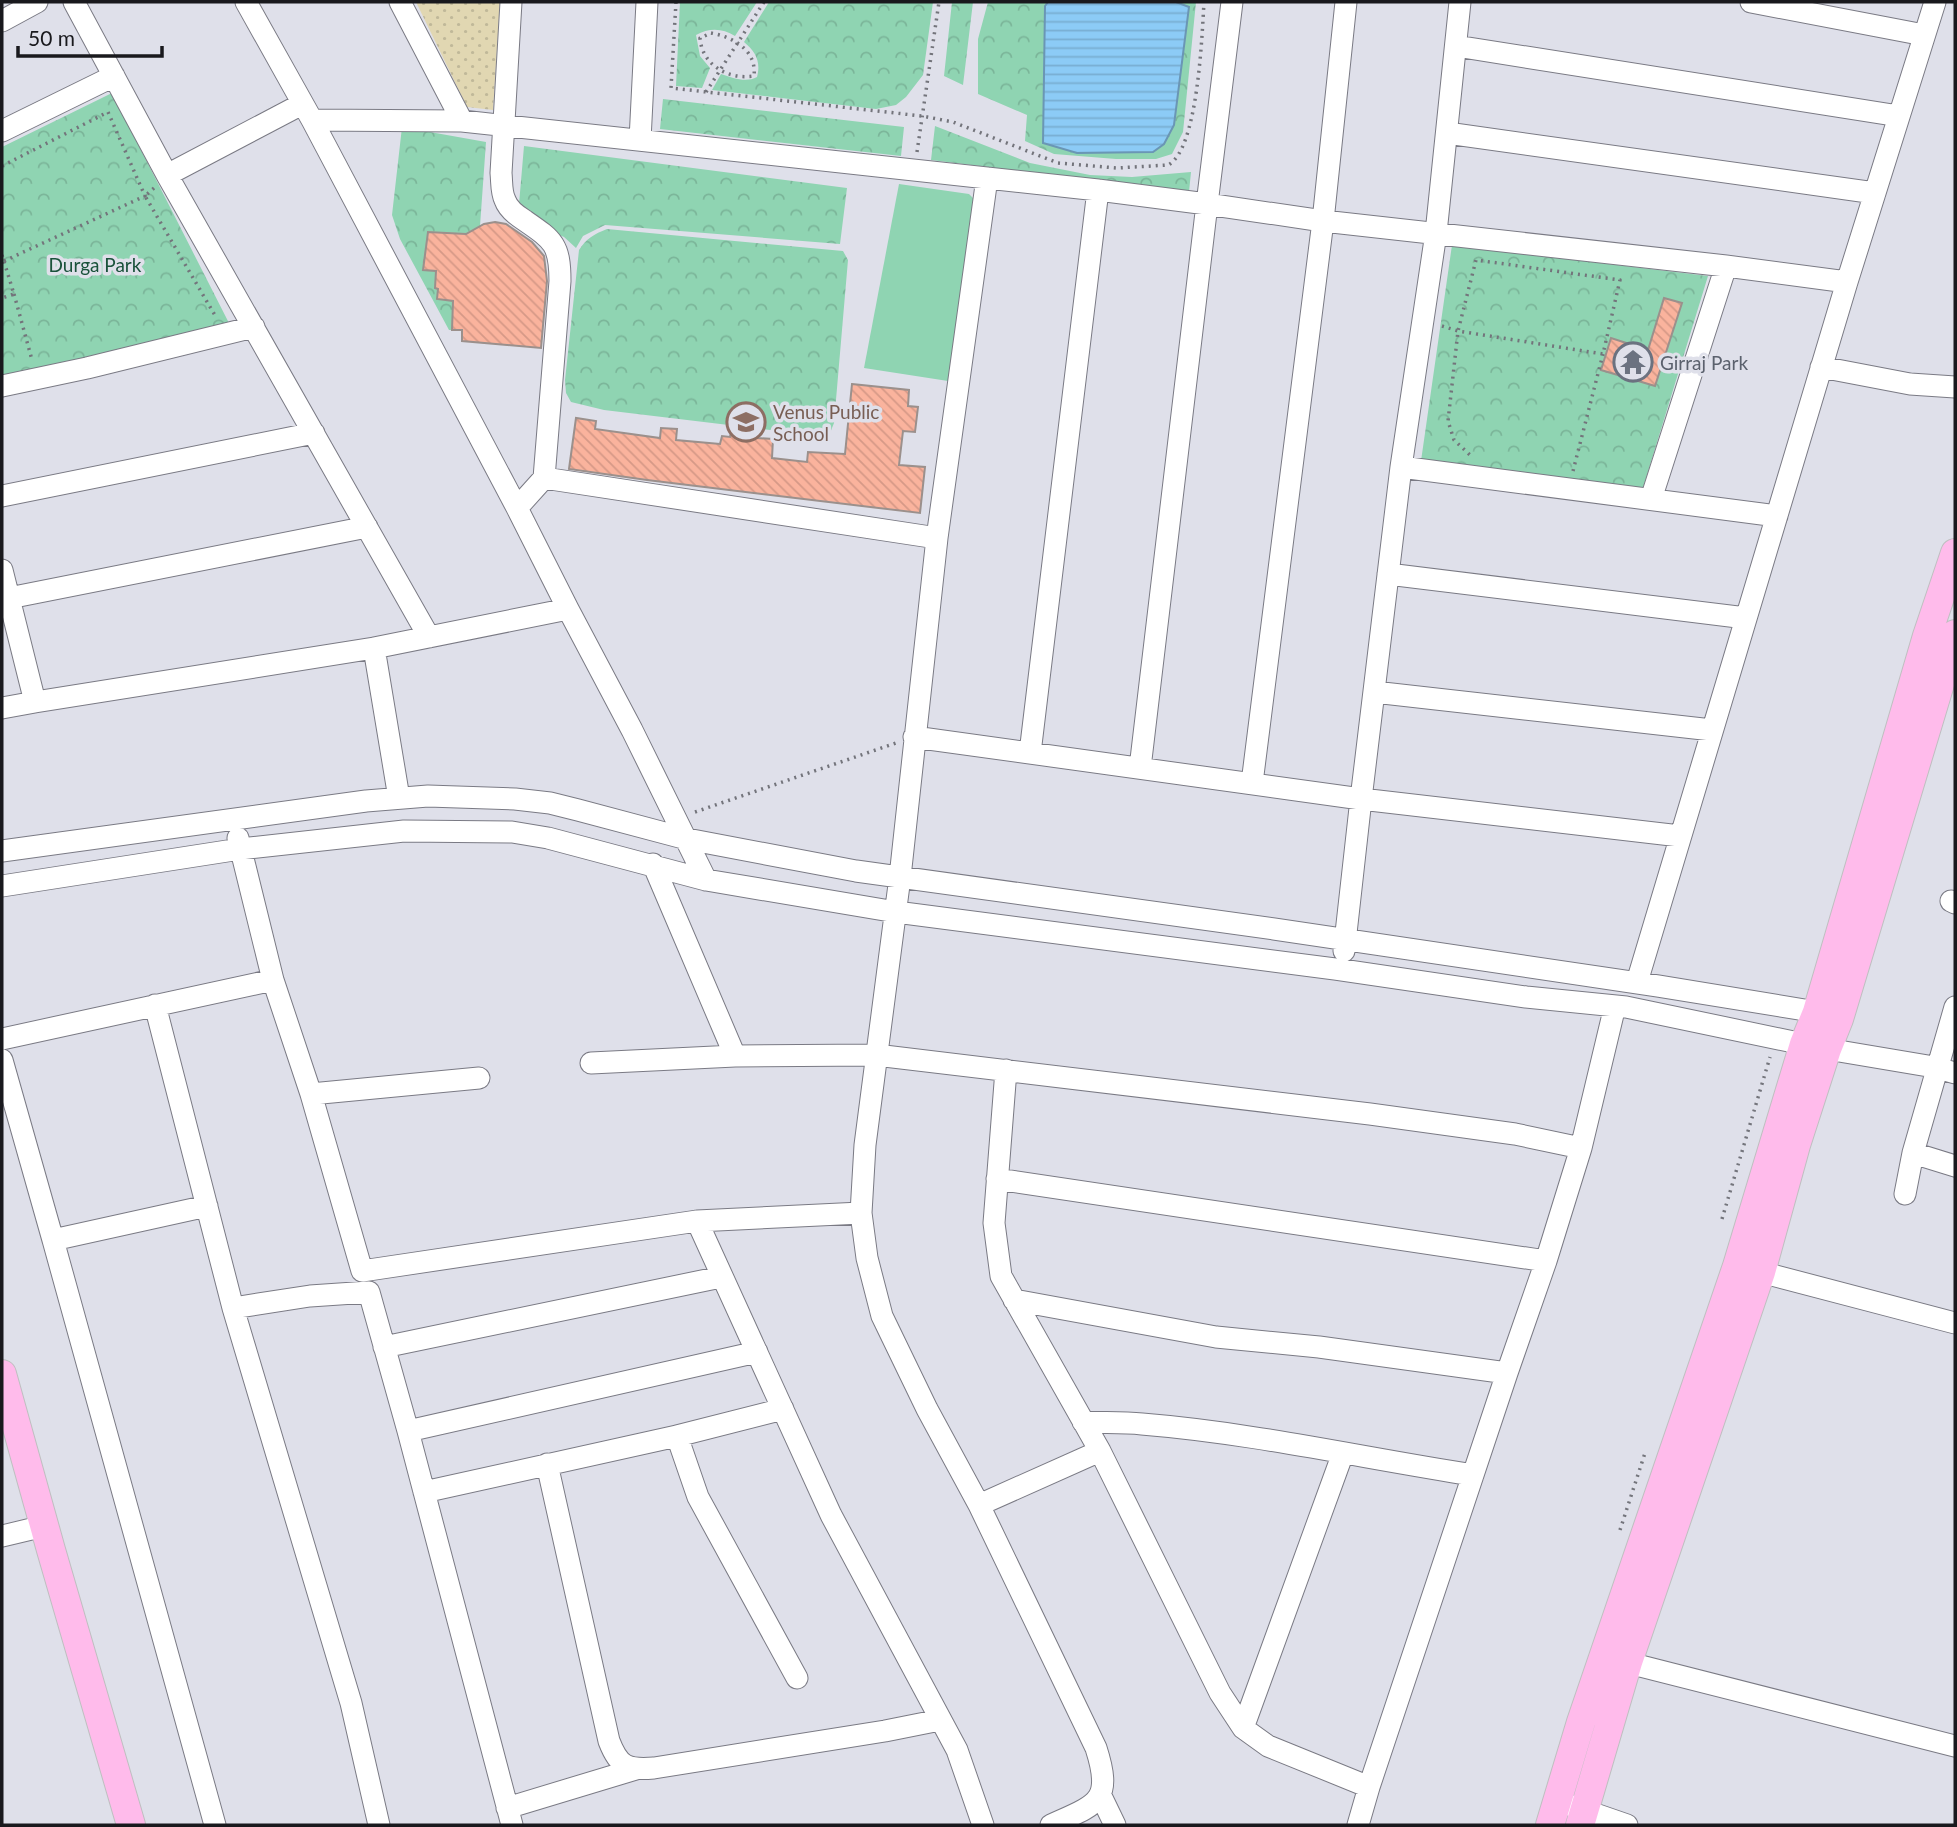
<svg xmlns="http://www.w3.org/2000/svg" width="1957" height="1827" viewBox="0 0 1957 1827" font-family="Lato,sans-serif">
	<defs>
		<pattern id="sand-dots" width="8" height="8" patternUnits="userSpaceOnUse" patternTransform="scale(1.75)"><rect width="8" height="8" fill="#e1d7b2"/><path d="M2 2h.1M6 6h.1" fill="none" stroke="#c0b899" stroke-width="1.8" stroke-linecap="round"/></pattern>
		<pattern id="park-crowns" width="20" height="18" patternUnits="userSpaceOnUse" patternTransform="scale(1.75)"><rect width="20" height="18" fill="#8fd4b2"/><path d="M2 6a3 3 0 1 1 6 0M12 15a3 3 0 1 1 6 0" fill="none" stroke="#7bb599"/></pattern>
		<pattern id="water-rules" width="6" height="5" patternUnits="userSpaceOnUse" patternTransform="scale(1.75)"><rect width="6" height="5" fill="#8ccbf6"/><path d="M0 2.5h6" fill="none" stroke="#78aed2"/></pattern>
		<pattern id="building-back-hatch" width="6" height="6" patternUnits="userSpaceOnUse" patternTransform="scale(1.75)"><rect width="6" height="6" fill="#fab39d"/><path d="M-1 5l2 2M0 0l6 6M5-1l2 2" fill="none" stroke="#d69987"/></pattern>
	</defs>
	<rect width="100%" height="100%" fill="#dfe0ea"/>
	<!-- sand -->
	<path fill="url(#sand-dots)" d="M416,2H500L493,110L467,107Z"/>
	<!-- park -->
	<path fill="url(#park-crowns)" d="M680,2H757L735,36C722,28 709,28 696,35L700,56L710,68L702,88L676,86Z
		M769,2H933L923,75L906,97L896,105L876,109L712,90L721,74C733,78 746,83 757,77C761,62 756,52 744,42Z
		M952,2H973L963,85L944,76Z
		M988,2H1196L1183,132L1172,154L1156,159H1116L1054,154L1025,141L1027,115L978,94V39Z
		M112,93L232,329L2,380V147Z
		M663,99L904,127L901,156L660,129Z
		M935,126L1030,163L1090,175L1132,177L1191,172L1189,192L931,160Z
		M402,127L486,142L480,226L478,228L481,235L428,232L424,269L436,271L435,288L438,289L437,299L453,301L452,330H449L400,239L392,215Z
		M524,146L847,188L840,244L605,225L583,236L576,248L564,237L550,231L519,204Z
		M607,229L843,251L848,260L834,423L830,433L820,436L604,410L571,402L566,393L565,380L579,250C586,239 594,234 607,229Z
		M1452,245L1708,276L1643,488L1421,461Z"/>
	<!-- garden -->
	<path fill="#8fd4b2" d="M899,184L969,194L977,202L948,381L864,368Z"/>
	<!-- water -->
	<path fill="url(#water-rules)" stroke="#6a96b5" stroke-width="2" d="M1048,2H1176L1189,7L1174,125L1164,144L1153,152L1077,153L1043,143L1045,6Z"/>
	<!-- building -->
	<path fill="url(#building-back-hatch)" stroke="#9b908c" stroke-width="2" d="M495,222L506,224L532,242L544,256L547,281L541,348L462,341V330H452L453,301L437,299L438,289L435,288L436,271L423,270L428,232L466,234L484,224Z
		M1664,298L1682,303L1655,386L1601,370L1611,338L1648,350Z
		M852,384L909,390L908,406L918,407L915,432L903,431L899,465L925,467L920,513L647,480L569,469L576,418L596,421L595,429L660,438L661,428L677,429L676,440L720,444L722,436L730,437L731,432L758,434L757,438L773,439L772,458L807,462L808,452L845,454Z"/>
	<g fill="none" stroke-linecap="round" stroke-linejoin="round">
		<!-- minor casing -->
		<g stroke="#7a7a84" stroke-width="23">
			<path id="minor" d="M74,2L167,175L429,637
				M246,2L312,120L517,508L568,609L632,730L706,880
				M511,2L501,173C502,182 501,192 505,200C508,209 516,215 524,220C553,240 560,244 560,281L544,478L517,508
				M1751,2L1924,35
				M2,21L37,2
				M1456,46L1899,116
				M312,120L462,121L400,2
				M462,121L1098,190L1207,204L1232,2
				M2,131L114,76
				M1447,133L1875,193
				M640,140L647,2
				M167,175L302,104
				M987,178L937,538L900,877L865,1145L861,1213L867,1258L882,1316L927,1409L979,1505L1096,1748C1113,1801 1098,1804 1051,1825
				M1821,367L1910,384L1955,387
				M2,386L87,368L254,327
				M1401,467L1777,516
				M544,478L937,538
				M2,496L314,433
				M1651,499L1726,266
				M2,570L35,702L374,648
				M1388,574L1746,618
				M9,598L367,527
				M1374,692L1712,730
				M2,708L35,702
				M914,737L1361,799L1680,836
				M1030,753L1098,190
				M1140,768L1207,204L1323,221L1726,266L1847,282
				M1252,783L1323,221L1346,2
				M399,798L374,648L568,609
				M238,838L273,980L311,1094L362,1271L697,1221L861,1213
				M2,851L366,801L428,796L515,799L550,803L578,810L687,839L856,871L1274,929L1658,986L1817,1012L1830,1016
				M653,864L735,1056L876,1055L1370,1114L1515,1134L1581,1148L1615,1006
				M2,886L240,849L404,831L512,832L548,838L706,880L896,912L1335,969L1526,997L1626,1007L1827,1049L1934,1067L1955,1073
				M1951,901L1955,903
				M1344,951L1361,799L1401,467L1436,233L1460,2
				M1637,982L1847,282L1935,2
				M155,1005L233,1308
				M2,1039L273,980
				M2,1060L53,1240L207,1206
				M591,1063L735,1056
				M311,1094L479,1078
				M1913,1153L1955,1166
				M997,1179L1546,1261L1581,1148
				M1905,1194L1913,1153L1955,1007
				M697,1221L831,1515L957,1750L983,1825
				M53,1240L215,1825
				M1749,1269L1955,1323
				M1014,1300L1216,1337L1319,1347L1507,1373
				M384,1347L721,1277
				M783,1409L677,1436L698,1497L797,1678
				M1083,1422C1103,1423 1122,1422 1142,1424C1253,1433 1363,1458 1473,1475
				M408,1431L757,1352
				M1100,1451L1220,1693L1243,1728L1268,1746L1369,1787L1358,1825
				M547,1464L609,1741C619,1767 627,1770 654,1768L885,1731L940,1720
				M424,1492L677,1436
				M979,1505L1100,1451L1001,1276L994,1223L1006,1070
				M2,1536L44,1526
				M1613,1659L1955,1746
				M1243,1728L1343,1453
				M1369,1787L1507,1373L1546,1261
				M1101,1796L1115,1825
				M1572,1806L1627,1825
				M507,1808L636,1769
				M379,1825L351,1703L233,1308L310,1296L369,1292L408,1431L512,1825"/>
		</g>
		<!-- major casing -->
		<g stroke="#bfbfc0" stroke-width="30">
			<path id="major" d="M2,1374L51,1550L131,1825
				M1550,1825L1581,1722L1737,1266L1804,1044L1817,1012L1927,636L1955,553
				M1580,1825L1628,1662L1761,1272L1796,1145L1827,1049L1839,1019L1955,634"/>
		</g>
		<!-- path -->
		<path stroke="#73747b" stroke-width="3.5" stroke-dasharray="2 5" stroke-linecap="butt" d="M676,2L671,88L922,116L953,122L1058,163L1117,168L1168,165C1198,150 1202,35 1204,2
			M711,33C733,37 757,50 754,76C728,80 702,65 700,38Z
			M706,92L764,2
			M917,152L939,2
			M2,166L108,112L145,196L4,261
			M154,188L145,196L216,317
			M2,255L14,294L2,298
			M14,294L32,360
			M1442,326L1458,331L1603,354L1620,280L1476,260L1458,331L1448,421L1454,440L1470,455
			M1573,471L1603,354
			M695,812L896,743
			M1722,1219L1770,1057
			M1620,1530L1645,1453"/>
		<!-- minor -->
		<use href="#minor" stroke="#fff" stroke-width="21"/>
		<!-- major -->
		<use href="#major" stroke="#ffbbeb" stroke-width="28"/>
	</g>
	<!-- icons -->
	<defs>
		<g id="temple-ring" transform="scale(2.0125)"><circle r="9.5" fill="#dfe0ea" stroke="#6b7280" stroke-width="1.5"/><path d="M0-6L5-2H3V0L6.5 2.5H4V6H1.5V3h-3V6H-4V2.5H-6.5L-3 0V-2H-5Z" fill="#6b7280"/></g>
		<g id="school-ring" transform="scale(2.0125)"><circle r="9.5" fill="#dfe0ea" stroke="#8d6e63" stroke-width="1.5"/><path d="M0-5L7-2L0 1L-7-2ZM-4 1L0 2.5L4 1V4Q0 6-4 4Z" fill="#8d6e63"/></g>
	</defs>
	<g fill-rule="evenodd">
		<use href="#temple-ring" x="1633" y="362"/>
		<use href="#school-ring" x="746" y="422"/>
	</g>
	<g text-anchor="middle" dominant-baseline="central" stroke-width="7" stroke-linejoin="round" paint-order="stroke">
		<!-- park labels -->
		<g font-size="19" fill="#1a523b" stroke="#dfe0ea">
			<text x="95" y="264">Durga Park</text>
		</g>
		<!-- worship labels -->
		<g font-size="19" fill="#5b616d" stroke="#dfe0ea" text-anchor="start">
			<text x="1660" y="362">Girraj Park</text>
		</g>
		<!-- education labels -->
		<g font-size="19" fill="#785e54" stroke="#dfe0ea" text-anchor="start">
			<text x="773" y="411">Venus Public<tspan x="773" dy="22">School</tspan></text>
		</g>
	</g>
	<!-- border -->
	<rect width="1957" height="1827" fill="none" stroke="#19191d" stroke-width="7"/>
	<!-- scale -->
	<path d="M18 46v10h144v-10" fill="none" stroke="#19191d" stroke-width="3.5"/>
	<text x="28" y="46" font-size="21" fill="#19191d" stroke="#dfe0ea" stroke-width="5" paint-order="stroke">50 m</text>
</svg>
